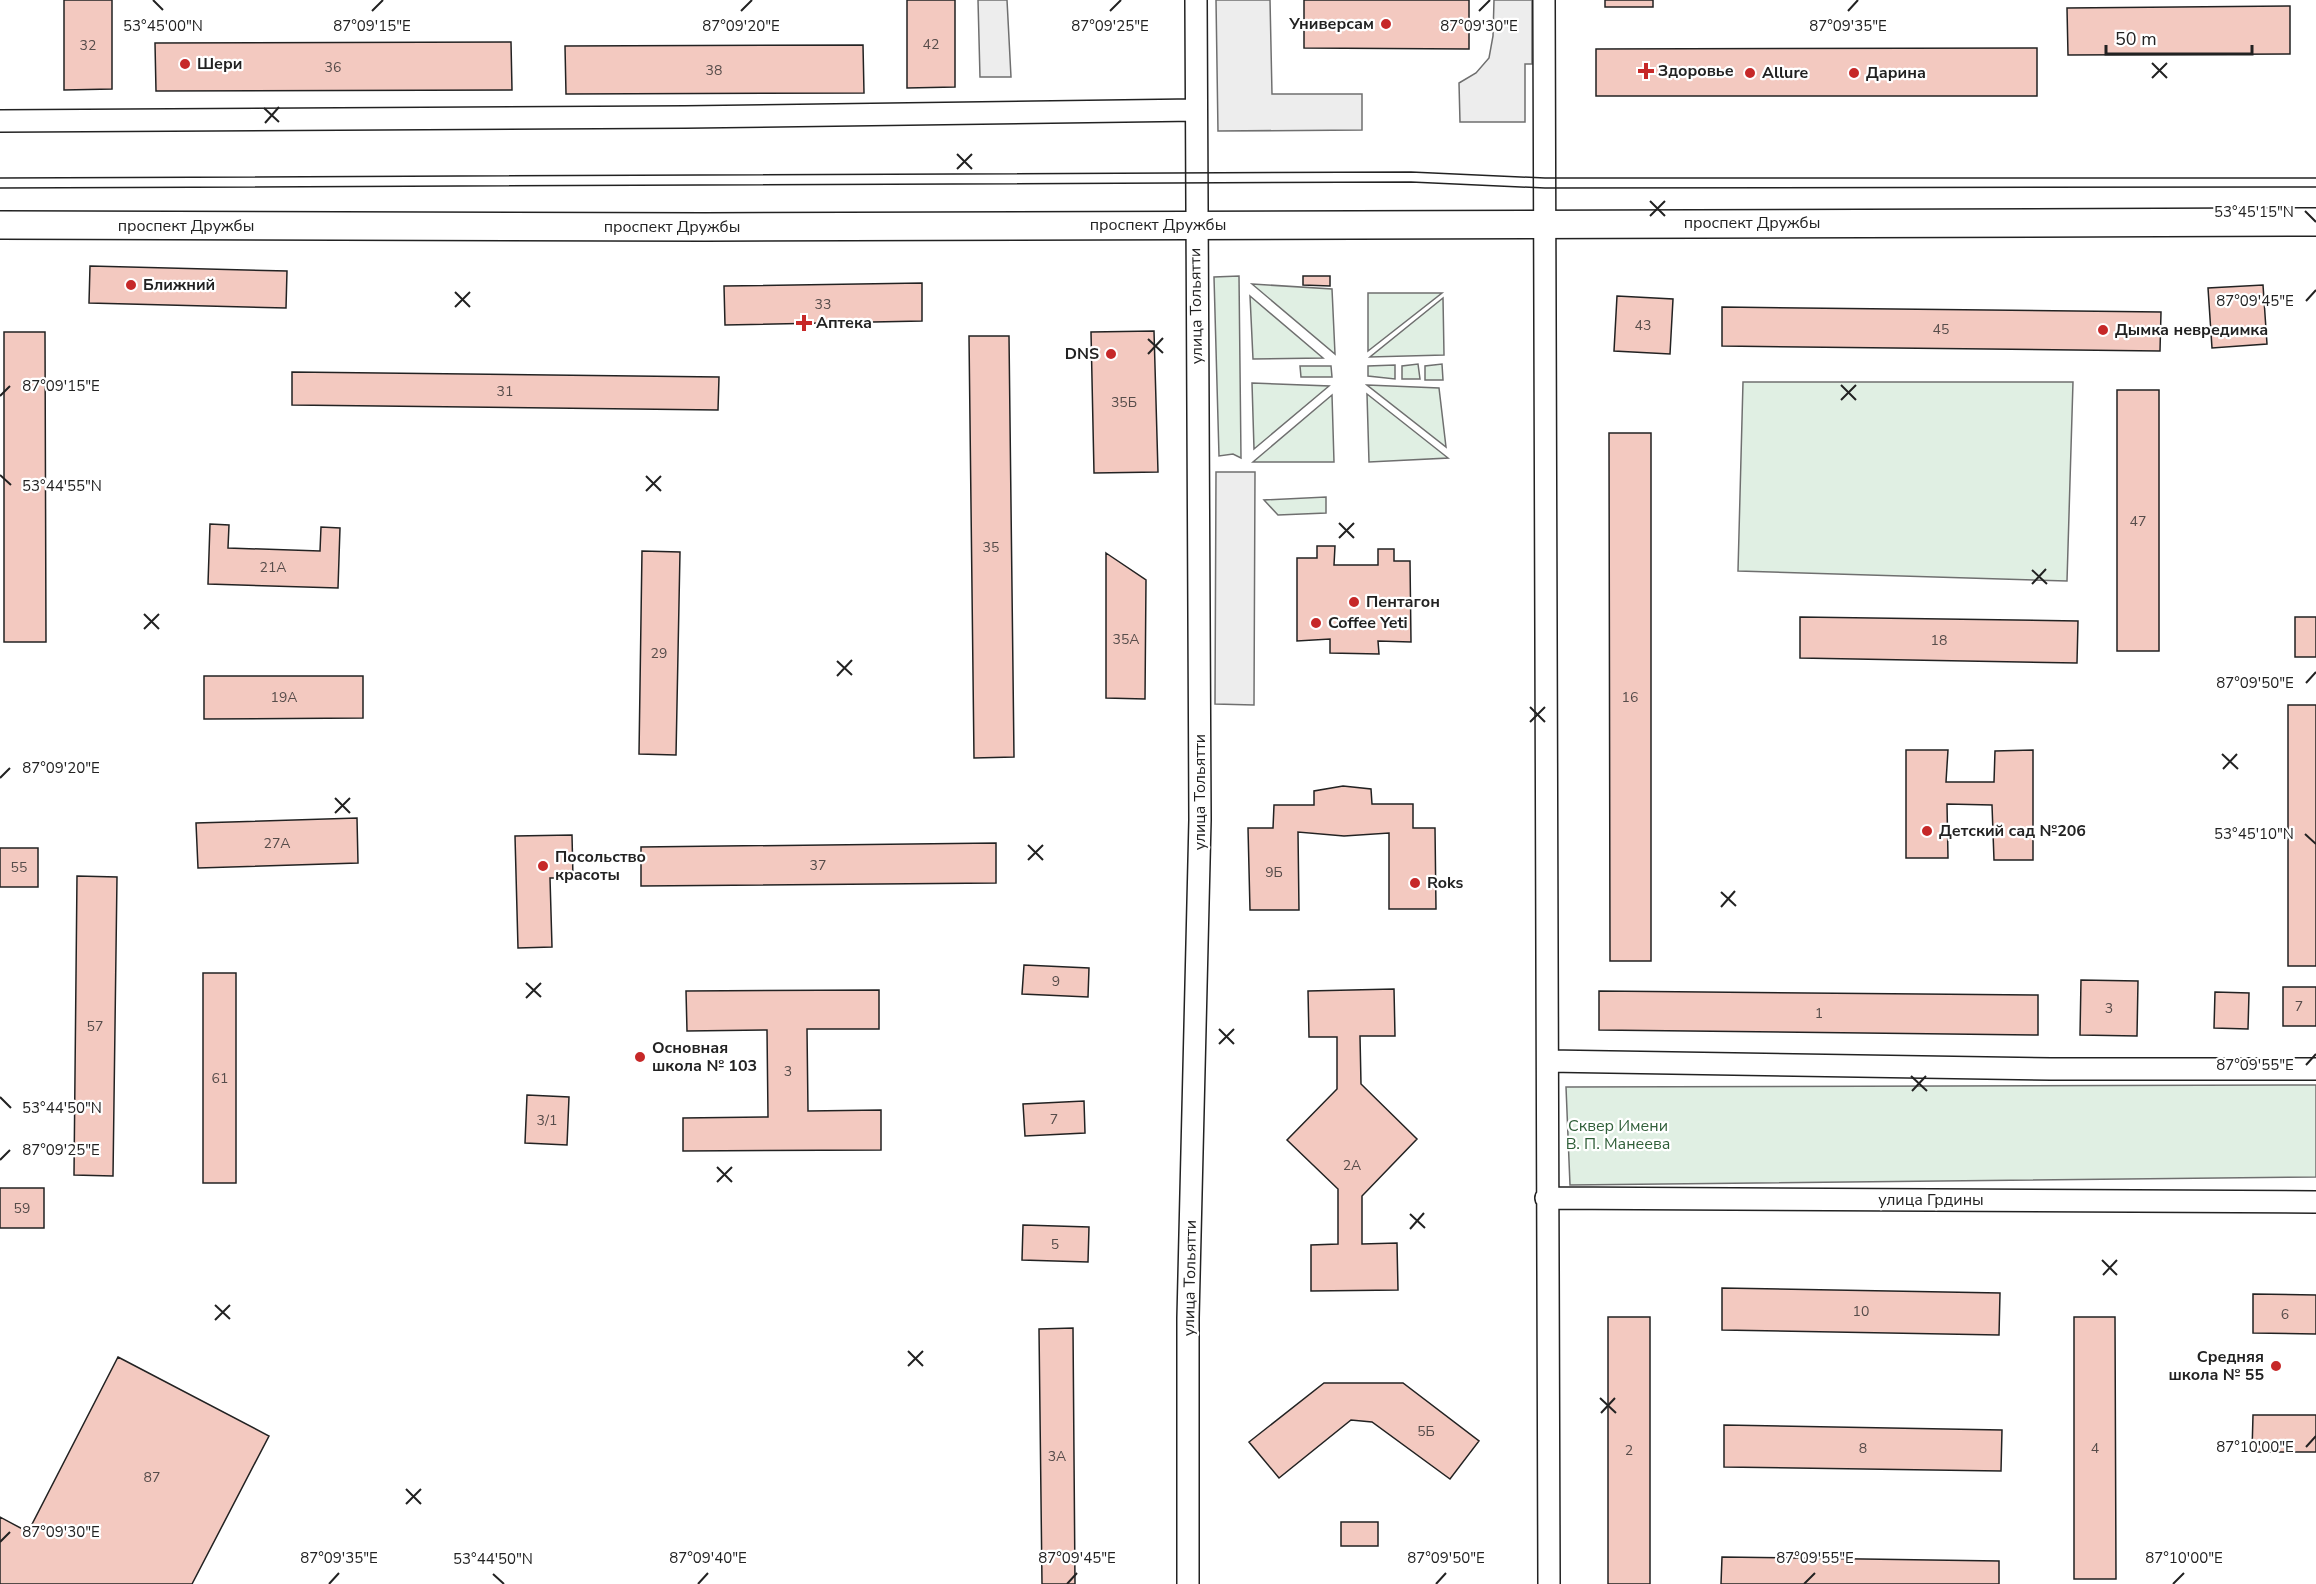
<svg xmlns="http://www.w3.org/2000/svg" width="2316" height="1584" viewBox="0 0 2316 1584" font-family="'Nunito Sans',sans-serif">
	<rect width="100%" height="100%" fill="#fff"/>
	<!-- green -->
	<path fill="#e0efe3" stroke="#6f6f6f" stroke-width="1.5" d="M1239,276L1241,458L1233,454L1219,456L1214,277Z
		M1252,284L1332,289L1335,354Z
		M1368,293H1442L1368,351Z
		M1250,296L1323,358L1253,359Z
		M1443,298L1444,355L1370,357Z
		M1418,364L1420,379H1402V366Z
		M1442,364L1443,380H1425V366Z
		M1395,365V379L1368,376V366Z
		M1300,366H1331L1332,377H1301Z
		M1743,382H2073L2067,581L1738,571Z
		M1252,383L1329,386L1254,449Z
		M1367,385L1439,388L1446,447Z
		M1367,394L1448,458L1369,462Z
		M1332,395L1334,462H1253Z
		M1326,497V513L1278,515L1264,500Z
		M2316,1085V1177L1570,1185L1566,1087Z"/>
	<!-- parking -->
	<path fill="#ededed" stroke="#6f6f6f" stroke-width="1.5" d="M978,0H1007L1011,77H980Z
		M1216,0H1270L1272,94H1362V130L1218,131Z
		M1494,0H1532V64H1525V122H1460L1459,83L1476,73L1489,58L1493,36Z
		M1216,472H1255L1254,705L1215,704Z"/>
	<!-- building -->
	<path fill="#f3c9c0" stroke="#222" stroke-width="1.5" d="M64,0H112V89L64,90Z
		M907,0H955V87L907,88Z
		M1304,0H1469V49L1304,48Z
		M1605,0H1653V7H1605Z
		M2290,6V54L2068,55L2067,8Z
		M511,42L512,90L156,91L155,43Z
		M863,45L864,93L566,94L565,46Z
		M2037,48V96H1596V49Z
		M90,266L287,271L286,308L89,303Z
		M1303,276H1330V286L1303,285Z
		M922,283V321L725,325L724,286Z
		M2263,285L2267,344L2212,348L2208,288Z
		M1617,296L1673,299L1670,354L1614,351Z
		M1722,307L2161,312L2160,351L1722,346Z
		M1154,331L1158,472L1094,473L1091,332Z
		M4,332H45L46,642H4Z
		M969,336H1009L1014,757L974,758Z
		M292,372L719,377L718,410L292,405Z
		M2117,390H2159V651H2117Z
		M1609,433H1651V961H1610Z
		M210,524L229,525L228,548L320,551L321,527L340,528L338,588L208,584Z
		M1317,546H1335L1334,565H1378V549H1394V561H1410L1411,642L1378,641L1379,654L1330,653V639L1297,641V558H1317Z
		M642,551L680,552L676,755L639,754Z
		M1106,553L1146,580L1145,699L1106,698Z
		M1800,617L2078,621L2077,663L1800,658Z
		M2295,617H2316V657H2295Z
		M204,676H363V718L204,719Z
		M2288,705H2316V966H2288Z
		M1906,750H1948L1946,782H1994L1995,751L2033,750V860H1994L1992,805L1947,804L1948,858H1906Z
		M1343,786L1371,789L1372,804H1413V828H1435L1436,909H1389V833L1344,836L1298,832L1299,910H1250L1248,828H1273L1274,805H1314V791Z
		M357,818L358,863L198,868L196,823Z
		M572,835L573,878H550L552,947L518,948L515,836Z
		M996,843V883L641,886V847Z
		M0,848H38V887H0Z
		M77,876L117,877L113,1176L74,1175Z
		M1024,965L1089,968L1088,997L1022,994Z
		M203,973H236V1183H203Z
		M2081,980L2138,981L2137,1036L2080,1035Z
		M2283,987H2316V1026H2283Z
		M1394,989L1395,1036H1360L1361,1084L1417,1139L1362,1196V1244L1397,1243L1398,1290L1311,1291V1245L1338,1244V1189L1287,1140L1337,1089V1037H1309L1308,991Z
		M879,990V1029H807L808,1111L881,1110V1150L683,1151V1118L768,1117L767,1030L687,1031L686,991Z
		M1599,991L2038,995V1035L1599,1030Z
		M2215,992L2249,993L2248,1029L2214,1028Z
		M527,1095L569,1097L567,1145L525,1143Z
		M1084,1101L1085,1133L1025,1136L1023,1104Z
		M0,1188H44V1228H0Z
		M1023,1225L1089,1227L1088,1262L1022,1260Z
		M1722,1288L2000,1293L1999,1335L1722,1330Z
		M2253,1294L2316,1295V1334L2253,1333Z
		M1608,1317H1650V1584H1608Z
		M2074,1317H2115L2116,1579H2074Z
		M1073,1328L1075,1584H1042L1039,1329Z
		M118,1357L269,1436L192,1584H0V1517L28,1532Z
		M1324,1383H1403L1479,1441L1450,1479L1372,1422L1351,1420L1279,1478L1249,1442Z
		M2253,1415H2316V1452H2252Z
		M1724,1425L2002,1430L2001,1471L1724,1467Z
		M1341,1522H1378V1546H1341Z
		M1722,1557L1999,1561V1584H1721Z"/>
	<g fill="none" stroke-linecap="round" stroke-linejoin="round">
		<!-- minor casing -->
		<g stroke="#222" stroke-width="24">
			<path id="minor" d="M1544,0L1549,1584
				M0,121L685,117L1196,110
				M1548,1061L2051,1069H2316
				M1546,1198L2316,1202
				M1188,1584V1318L1200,820L1196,0"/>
		</g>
		<!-- major casing -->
		<g stroke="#222" stroke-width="30">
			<path id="major" d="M0,225L705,227L2316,222"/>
		</g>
		<!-- minor -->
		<use href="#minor" stroke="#fff" stroke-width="21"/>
		<!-- major -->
		<use href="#major" stroke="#fff" stroke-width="27"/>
		<!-- tram -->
		<path stroke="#222" stroke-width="1.5" d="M0,178L1411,172L1545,178H2316
			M0,188L1411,182L1545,188L2316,187"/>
	</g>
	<!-- ticks -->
	<path fill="none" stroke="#222" stroke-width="2" d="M153,0L163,10M372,11L383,0M741,11L752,0M1110,11L1121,0M1479,11L1490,0M1848,11L1858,0M2152,63L2167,78M2152,78L2167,63M264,108L279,122M265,123L279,107M957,154L972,169M957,169L972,154M1650,201L1665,216M2305,211L2316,222M1650,216L1665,201M455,292L470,307M2306,301L2316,290M455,307L470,292M1148,339L1163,353M1148,354L1163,338M1841,385L1856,400M0,396L10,386M1841,400L1856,385M0,475L11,485M646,476L661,491M646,491L661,476M1339,523L1354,538M1339,538L1354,523M2032,570L2047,584M2032,584L2046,569M144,614L159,629M144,629L159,614M837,661L852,675M837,676L852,660M2306,683L2316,672M1530,707L1545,722M1530,722L1545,707M2222,754L2238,769M2223,769L2237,754M0,778L10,768M335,798L350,813M335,813L350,798M2305,834L2316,844M1028,845L1043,860M1028,860L1043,845M1721,892L1736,906M1721,907L1735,891M526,983L541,997M526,998L541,983M1219,1029L1234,1044M1219,1044L1234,1029M2306,1065L2316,1054M1911,1076L1927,1091M1912,1091L1926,1076M0,1097L11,1108M0,1160L10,1150M717,1167L732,1182M717,1182L732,1167M1410,1214L1425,1228M1410,1229L1424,1213M2102,1260L2117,1275M2103,1275L2117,1260M215,1305L230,1319M215,1320L230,1305M908,1351L923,1366M908,1366L923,1351M1600,1398L1616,1413M1601,1413L1615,1398M2306,1447L2316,1436M406,1489L421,1504M406,1504L421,1489M0,1542L10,1532M493,1574L504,1584M329,1584L339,1573M698,1584L708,1573M1067,1584L1077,1573M1436,1584L1446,1573M1804,1584L1815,1573M2173,1584L2184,1573"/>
	<!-- markers -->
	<g fill="#c62828" stroke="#fff" stroke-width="2">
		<circle cx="1386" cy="24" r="6"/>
		<circle cx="185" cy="64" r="6"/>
		<path d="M1643 62h6v6h6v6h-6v6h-6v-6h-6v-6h6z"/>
		<circle cx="1750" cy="73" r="6"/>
		<circle cx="1854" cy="73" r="6"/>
		<circle cx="131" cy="285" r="6"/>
		<path d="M801 314h6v6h6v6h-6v6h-6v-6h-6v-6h6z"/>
		<circle cx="2103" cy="330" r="6"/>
		<circle cx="1111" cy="354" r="6"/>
		<circle cx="1354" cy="602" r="6"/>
		<circle cx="1316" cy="623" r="6"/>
		<circle cx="1927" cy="831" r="6"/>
		<circle cx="543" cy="866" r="6"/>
		<circle cx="1415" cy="883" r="6"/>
		<circle cx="640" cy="1057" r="6"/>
		<circle cx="2276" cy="1366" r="6"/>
	</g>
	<g text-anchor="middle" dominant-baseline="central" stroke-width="4.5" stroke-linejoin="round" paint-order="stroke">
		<!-- number labels -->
		<g font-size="14" fill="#564c4a">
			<text x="931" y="44">42</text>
			<text x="88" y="45">32</text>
			<text x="333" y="67">36</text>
			<text x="714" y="70">38</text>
			<text x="823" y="304">33</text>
			<text x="1643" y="325">43</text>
			<text x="1941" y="329">45</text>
			<text x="505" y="391">31</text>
			<text x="1124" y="402">35Б</text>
			<text x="2138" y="521">47</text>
			<text x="991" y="547">35</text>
			<text x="273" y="567">21А</text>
			<text x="1126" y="639">35А</text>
			<text x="1939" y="640">18</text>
			<text x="659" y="653">29</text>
			<text x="284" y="697">19А</text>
			<text x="1630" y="697">16</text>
			<text x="277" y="843">27А</text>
			<text x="818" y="865">37</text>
			<text x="19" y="867">55</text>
			<text x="1274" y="872">9Б</text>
			<text x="1056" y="981">9</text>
			<text x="2299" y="1006">7</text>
			<text x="2109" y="1008">3</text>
			<text x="1819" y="1013">1</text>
			<text x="95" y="1026">57</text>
			<text x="788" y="1071">3</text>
			<text x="220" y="1078">61</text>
			<text x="1054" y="1119">7</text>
			<text x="547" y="1120">3/1</text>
			<text x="1352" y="1165">2А</text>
			<text x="22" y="1208">59</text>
			<text x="1055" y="1244">5</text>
			<text x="1861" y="1311">10</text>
			<text x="2285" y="1314">6</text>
			<text x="1426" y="1431">5Б</text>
			<text x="1863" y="1448">8</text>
			<text x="2095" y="1448">4</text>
			<text x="1629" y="1450">2</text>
			<text x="1057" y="1456">3А</text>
			<text x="152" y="1477">87</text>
		</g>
		<!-- poi labels -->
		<g font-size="16" font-weight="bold" fill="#222" stroke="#fff" text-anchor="start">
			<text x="1374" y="24" text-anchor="end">Универсам</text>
			<text x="197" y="64">Шери</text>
			<text x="1658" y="71">Здоровье</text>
			<text x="1762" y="73">Allure</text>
			<text x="1866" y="73">Дарина</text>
			<text x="143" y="285">Ближний</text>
			<text x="816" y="323">Аптека</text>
			<text x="2115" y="330">Дымка невредимка</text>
			<text x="1099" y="354" text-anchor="end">DNS</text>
			<text x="1366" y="602">Пентагон</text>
			<text x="1328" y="623">Coffee Yeti</text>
			<text x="1939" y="831">Детский сад №206</text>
			<text x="555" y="857">Посольство<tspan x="555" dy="18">красоты</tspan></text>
			<text x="1427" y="883">Roks</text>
			<text x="652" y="1048">Основная<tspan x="652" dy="18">школа № 103</tspan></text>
			<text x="2264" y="1357" text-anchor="end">Средняя<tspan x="2264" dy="18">школа № 55</tspan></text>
		</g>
		<!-- street labels -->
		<g font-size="16" fill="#222" stroke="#fff">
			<text x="1752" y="223">проспект Дружбы</text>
			<text x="1158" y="225">проспект Дружбы</text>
			<text x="186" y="226">проспект Дружбы</text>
			<text x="672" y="227">проспект Дружбы</text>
			<text transform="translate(1196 306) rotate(-91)">улица Тольятти</text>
			<text transform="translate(1200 792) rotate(-90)">улица Тольятти</text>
			<text x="1931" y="1200">улица Грдины</text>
			<text transform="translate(1190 1278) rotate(-89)">улица Тольятти</text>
		</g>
		<!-- park labels -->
		<g font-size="16" fill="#2f5e38" stroke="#fff">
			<text x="1618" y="1126">Сквер Имени<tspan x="1618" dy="18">В. П. Манеева</tspan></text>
		</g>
	</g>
	<g font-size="15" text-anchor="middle" fill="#222" stroke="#fff" stroke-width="4.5" stroke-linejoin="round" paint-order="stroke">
		<text x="163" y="31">53°45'00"N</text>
		<text x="372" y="31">87°09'15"E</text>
		<text x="741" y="31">87°09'20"E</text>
		<text x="1110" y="31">87°09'25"E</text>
		<text x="1479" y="31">87°09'30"E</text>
		<text x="1848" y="31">87°09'35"E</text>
		<text x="2254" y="217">53°45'15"N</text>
		<text x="2255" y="306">87°09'45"E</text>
		<text x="61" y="391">87°09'15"E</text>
		<text x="62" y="491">53°44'55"N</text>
		<text x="2255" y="688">87°09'50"E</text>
		<text x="61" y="773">87°09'20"E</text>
		<text x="2254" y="839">53°45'10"N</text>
		<text x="2255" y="1070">87°09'55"E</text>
		<text x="62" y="1113">53°44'50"N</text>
		<text x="61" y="1155">87°09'25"E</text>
		<text x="2255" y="1452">87°10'00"E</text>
		<text x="61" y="1537">87°09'30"E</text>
		<text x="339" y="1563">87°09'35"E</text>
		<text x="708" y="1563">87°09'40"E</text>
		<text x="1077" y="1563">87°09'45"E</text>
		<text x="1446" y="1563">87°09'50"E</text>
		<text x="1815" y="1563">87°09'55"E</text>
		<text x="2184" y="1563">87°10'00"E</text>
		<text x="493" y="1564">53°44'50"N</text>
	</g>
	<!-- scale -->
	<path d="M2106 45v9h146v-9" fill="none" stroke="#222222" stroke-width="3"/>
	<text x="2115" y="45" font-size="18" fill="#222222" stroke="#ffffff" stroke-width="4.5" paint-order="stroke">50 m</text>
</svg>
